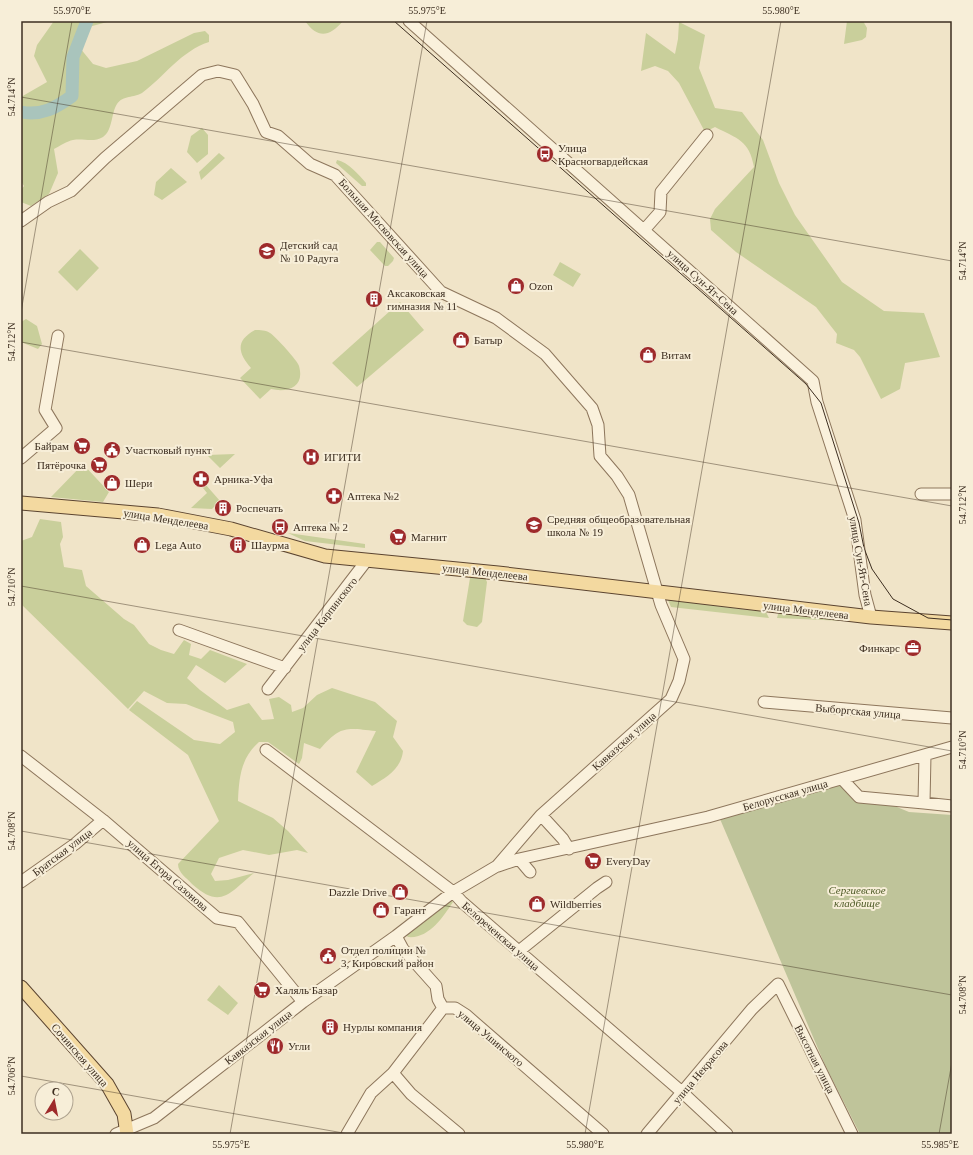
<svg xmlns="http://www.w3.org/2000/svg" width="973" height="1155" viewBox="0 0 973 1155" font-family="'Times New Roman',serif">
	<rect width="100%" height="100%" fill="#f0e4c8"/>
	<!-- green -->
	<path fill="#c9cf9b" d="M54,21H111L81,29L80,48L93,64L106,68L137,61L194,33L205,31L209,35V42C181,51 165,76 142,93C134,98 123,95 117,104C111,113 113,130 103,137C93,143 84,138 73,140C67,141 60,146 54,149L58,173L49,194L31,206L21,202V190L24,186L21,181V97L47,82L34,56L37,45Z
		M305,21H343C329,37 318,39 305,21Z
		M847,21H863L867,28L866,37L862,40L844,44Z
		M679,22L705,35L699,68L715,108L742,112L763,140L779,183L795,215L842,282L884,311L924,313L940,357L905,363L900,389L881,399L860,357L854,350L836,343L837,334L816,307L736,252L711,230L710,219L715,209L754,167C749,140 738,139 715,127L705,132L679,83L668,71L655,66L641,71L646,33L675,54L678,39Z
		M202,128L208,135V154L197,163L187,152L191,136Z
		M219,153L225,158L201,180L199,172Z
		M337,160C348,162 359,175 366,183V186H362L336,163Z
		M171,168L187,182L162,200L154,195L156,182Z
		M377,242H380L394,258L393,261L388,266H385L370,250Z
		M80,249L99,268L77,291L58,272Z
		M560,262L581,274L573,287L553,275Z
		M400,302L424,330L357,387L332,363Z
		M26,319L37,326L42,344L38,349L21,342V322Z
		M255,330C260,330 266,330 270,333C275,336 298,361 299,366C305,387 288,393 271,389L260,399L240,378L251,368C238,353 235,341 255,330Z
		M235,454L220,468L207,455Z
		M83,464L109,492L103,502L51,497Z
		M206,485L220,501L212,509L191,508L207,493L203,488Z
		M40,519L61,522L63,537L60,544L64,567L82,570L86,586L124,619L134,625L149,644L161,650L174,654L184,640L191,644L189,655L201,659L210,650L247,664L225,683L196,665L187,678L200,690L227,710L249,703L262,720L274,719L269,699L279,697L291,705L292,712L303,708L317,695L332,688L375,702L397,721L393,737L403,751C401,769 387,777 372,786L356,772L376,731C346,728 341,725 320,749L304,743L302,758L299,764L268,742H259C241,758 239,777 238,801L273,818L288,831L308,853L297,850L269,855L243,850L219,858L211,874L215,881L228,880L254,873C229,893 221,910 192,884C187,878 178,873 178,864L219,821L188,755L129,710L137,701L194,740L220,744L235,732L233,722L186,704L167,703L144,691L128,709L21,604V541L32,537Z
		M288,533L365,544V548L305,541Z
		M472,577L485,578L487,582L482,622L477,627L467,625L463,621L470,578Z
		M668,600L766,612L769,618L671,607Z
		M782,613L846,620V621L777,618L778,614Z
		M451,899L453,902C443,917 429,939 408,937L405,934Z
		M219,985L238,1003L228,1015L207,1000Z"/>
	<!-- cemetery -->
	<path fill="#bfc49a" d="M839,783L909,812L952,815V1134H860L825,1065L720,819Z"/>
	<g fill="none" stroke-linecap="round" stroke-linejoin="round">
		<!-- river -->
		<path stroke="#a9c4bc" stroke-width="13" d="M21,112C41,116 56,108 72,96L73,57L87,21"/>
		<!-- minor casing -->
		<g stroke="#8d765c" stroke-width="13">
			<path id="minor" d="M409,21L813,381L817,402L855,520L865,595L871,617
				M21,221L48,202L71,191L105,158L202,75L218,71L235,75L253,104L266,132L278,136L310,164L335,175L441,292L496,318L545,354L592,408L598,425L600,456L617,476L629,495L661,605L684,659L679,681L671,699L541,815L497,866L453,892L396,936L303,1002L154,1118L116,1134
				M644,230L660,212L661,192L707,135
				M21,458L56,428L45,410L58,336
				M921,494H952
				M179,630L285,668
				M268,689L367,560
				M764,702L952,718
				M266,750L453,892L462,902L683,1093L727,1134
				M925,755L924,803L952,806
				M21,756L103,820L217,918L238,922L303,1002
				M842,779L859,797L924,803
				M541,815L563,839L569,849
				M519,859L530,872
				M498,866L519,859L708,817L952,747
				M21,882L75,844L103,820
				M396,936L403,949L436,986L438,999L443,1008H455L466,1015L603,1134
				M519,951L597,888L606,882
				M393,1073L411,1094L459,1134
				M347,1134L371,1093L393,1073L443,1008
				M647,1134L752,1009L778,984L852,1134"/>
		</g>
		<!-- major casing -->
		<g stroke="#5b4430" stroke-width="15">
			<path id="major" d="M21,503L158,515L231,529L325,556L498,573L871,617L952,623
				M21,987L107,1084L124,1114L127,1134"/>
		</g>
		<!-- minor -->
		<use href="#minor" stroke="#faf1dc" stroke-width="11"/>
		<!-- major -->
		<use href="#major" stroke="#f3d9a0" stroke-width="13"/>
		<!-- tram -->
		<path stroke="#3d2e20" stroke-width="1" d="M394,21L806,384L821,403L859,523L864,548L872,569L893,599L928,618L952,620"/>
	</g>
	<!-- ticks -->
	<path fill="none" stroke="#3d2e20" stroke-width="1" stroke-opacity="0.45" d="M21,97L952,261M21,312L72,21M21,342L952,506M21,586L952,751M21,831L952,995M21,1076L349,1134M230,1134L427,21M585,1134L781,21M939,1134L952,1062"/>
	<!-- icons -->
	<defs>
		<g id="bus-disc" transform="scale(0.9)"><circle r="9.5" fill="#9e2a2b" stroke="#f7eed8"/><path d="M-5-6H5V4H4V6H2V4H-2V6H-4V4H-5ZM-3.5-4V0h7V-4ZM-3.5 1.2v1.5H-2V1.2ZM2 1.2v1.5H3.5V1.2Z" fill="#fff"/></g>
		<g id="school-disc" transform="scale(0.9)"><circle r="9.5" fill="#9e2a2b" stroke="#f7eed8"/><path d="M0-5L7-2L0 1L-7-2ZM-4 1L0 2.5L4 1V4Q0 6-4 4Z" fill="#fff"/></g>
		<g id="shop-disc" transform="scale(0.9)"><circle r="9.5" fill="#9e2a2b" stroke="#f7eed8"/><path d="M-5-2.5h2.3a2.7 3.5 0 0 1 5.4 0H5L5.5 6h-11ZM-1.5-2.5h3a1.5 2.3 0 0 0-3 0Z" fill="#fff"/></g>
		<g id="building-disc" transform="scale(0.9)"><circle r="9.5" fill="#9e2a2b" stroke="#f7eed8"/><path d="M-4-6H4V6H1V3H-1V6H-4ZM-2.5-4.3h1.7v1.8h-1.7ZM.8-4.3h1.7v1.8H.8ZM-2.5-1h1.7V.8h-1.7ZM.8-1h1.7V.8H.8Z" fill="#fff"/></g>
		<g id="supermarket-disc" transform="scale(0.9)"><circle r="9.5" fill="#9e2a2b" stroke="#f7eed8"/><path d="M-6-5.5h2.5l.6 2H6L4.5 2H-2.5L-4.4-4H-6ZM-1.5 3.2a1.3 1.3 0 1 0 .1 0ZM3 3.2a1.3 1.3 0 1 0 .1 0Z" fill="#fff"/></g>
		<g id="civic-disc" transform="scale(0.9)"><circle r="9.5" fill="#9e2a2b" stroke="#f7eed8"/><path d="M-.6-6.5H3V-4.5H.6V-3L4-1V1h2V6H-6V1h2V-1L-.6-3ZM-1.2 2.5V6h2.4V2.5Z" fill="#fff"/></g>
		<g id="hospital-disc" transform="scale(0.9)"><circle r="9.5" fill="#9e2a2b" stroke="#f7eed8"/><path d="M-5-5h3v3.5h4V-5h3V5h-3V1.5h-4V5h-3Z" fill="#fff"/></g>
		<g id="pharmacy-disc" transform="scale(0.9)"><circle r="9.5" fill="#9e2a2b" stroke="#f7eed8"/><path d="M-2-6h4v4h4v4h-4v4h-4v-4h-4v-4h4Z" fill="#fff"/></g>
		<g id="office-disc" transform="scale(0.9)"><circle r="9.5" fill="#9e2a2b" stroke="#f7eed8"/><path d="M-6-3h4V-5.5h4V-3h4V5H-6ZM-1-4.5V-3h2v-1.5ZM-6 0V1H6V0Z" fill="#fff"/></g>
		<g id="restaurant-disc" transform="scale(0.9)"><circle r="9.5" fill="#9e2a2b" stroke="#f7eed8"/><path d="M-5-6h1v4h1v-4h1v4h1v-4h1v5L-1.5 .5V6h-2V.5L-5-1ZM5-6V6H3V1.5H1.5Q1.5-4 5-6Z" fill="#fff"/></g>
	</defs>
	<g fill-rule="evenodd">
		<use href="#bus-disc" x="545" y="154"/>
		<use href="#school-disc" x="267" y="251"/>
		<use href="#shop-disc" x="516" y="286"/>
		<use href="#building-disc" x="374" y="299"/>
		<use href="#shop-disc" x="461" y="340"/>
		<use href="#shop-disc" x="648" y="355"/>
		<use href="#supermarket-disc" x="82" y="446"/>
		<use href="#civic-disc" x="112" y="450"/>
		<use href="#hospital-disc" x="311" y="457"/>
		<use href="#supermarket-disc" x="99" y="465"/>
		<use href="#pharmacy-disc" x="201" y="479"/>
		<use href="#shop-disc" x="112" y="483"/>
		<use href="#pharmacy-disc" x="334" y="496"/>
		<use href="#building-disc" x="223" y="508"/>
		<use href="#school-disc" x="534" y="525"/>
		<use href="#bus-disc" x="280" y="527"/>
		<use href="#supermarket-disc" x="398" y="537"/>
		<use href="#shop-disc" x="142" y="545"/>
		<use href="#building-disc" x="238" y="545"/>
		<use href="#office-disc" x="913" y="648"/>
		<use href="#supermarket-disc" x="593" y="861"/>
		<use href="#shop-disc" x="400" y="892"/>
		<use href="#shop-disc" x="537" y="904"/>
		<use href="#shop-disc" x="381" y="910"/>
		<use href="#civic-disc" x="328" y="956"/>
		<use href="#supermarket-disc" x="262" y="990"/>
		<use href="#building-disc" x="330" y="1027"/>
		<use href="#restaurant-disc" x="275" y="1046"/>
	</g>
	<g text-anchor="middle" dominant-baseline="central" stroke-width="4" stroke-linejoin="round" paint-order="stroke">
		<!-- poi labels -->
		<g font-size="11" fill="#3d2e20" stroke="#f7eed8" text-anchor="start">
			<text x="558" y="148">Улица<tspan x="558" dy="13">Красногвардейская</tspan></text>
			<text x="280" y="245">Детский сад<tspan x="280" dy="13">№ 10 Радуга</tspan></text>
			<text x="529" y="286">Ozon</text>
			<text x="387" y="293">Аксаковская<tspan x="387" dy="13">гимназия № 11</tspan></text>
			<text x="474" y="340">Батыр</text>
			<text x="661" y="355">Витам</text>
			<text x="69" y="446" text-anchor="end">Байрам</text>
			<text x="125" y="450">Участковый пункт</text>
			<text x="324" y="457">ИГИТИ</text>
			<text x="86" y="465" text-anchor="end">Пятёрочка</text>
			<text x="214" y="479">Арника-Уфа</text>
			<text x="125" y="483">Шери</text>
			<text x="347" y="496">Аптека №2</text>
			<text x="236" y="508">Роспечать</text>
			<text x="547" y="519">Средняя общеобразовательная<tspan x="547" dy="13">школа № 19</tspan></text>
			<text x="293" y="527">Аптека № 2</text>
			<text x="411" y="537">Магнит</text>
			<text x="155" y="545">Lega Auto</text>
			<text x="251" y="545">Шаурма</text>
			<text x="900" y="648" text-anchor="end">Финкарс</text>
			<text x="606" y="861">EveryDay</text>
			<text x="387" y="892" text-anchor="end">Dazzle Drive</text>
			<text x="550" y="904">Wildberries</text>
			<text x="394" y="910">Гарант</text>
			<text x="341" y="950">Отдел полиции №<tspan x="341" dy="13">3, Кировский район</tspan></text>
			<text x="275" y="990">Халяль Базар</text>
			<text x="343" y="1027">Нурлы компания</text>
			<text x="288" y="1046">Угли</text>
		</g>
		<!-- street labels -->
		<g font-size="11" fill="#3d2e20" stroke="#f7eed8">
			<text transform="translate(384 228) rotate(48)">Большая Московская улица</text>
			<text transform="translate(703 282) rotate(42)">улица Сун-Ят-Сена</text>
			<text transform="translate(166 519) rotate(9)">улица Менделеева</text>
			<text transform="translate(861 561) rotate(80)">улица Сун-Ят-Сена</text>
			<text transform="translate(485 572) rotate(6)">улица Менделеева</text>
			<text transform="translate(806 610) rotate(7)">улица Менделеева</text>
			<text transform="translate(327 614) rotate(-52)">улица Карпинского</text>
			<text transform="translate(858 711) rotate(5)">Выборгская улица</text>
			<text transform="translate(624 741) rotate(-42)">Кавказская улица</text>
			<text transform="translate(785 795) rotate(-16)">Белорусская улица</text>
			<text transform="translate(62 852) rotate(-37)">Братская улица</text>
			<text transform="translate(168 875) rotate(41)">улица Егора Сазонова</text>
			<text transform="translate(501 936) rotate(41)">Белореченская улица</text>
			<text transform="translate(258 1037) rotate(-38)">Кавказская улица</text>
			<text transform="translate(491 1038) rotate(40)">улица Ушинского</text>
			<text transform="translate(80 1055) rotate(49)">Сочинская улица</text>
			<text transform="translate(815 1059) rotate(63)">Высотная улица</text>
			<text transform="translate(700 1072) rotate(-50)">улица Некрасова</text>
		</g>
		<!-- park labels -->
		<g font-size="11" font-style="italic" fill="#4d5a26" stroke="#f7eed8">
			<text x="857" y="890">Сергиевское<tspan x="857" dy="13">кладбище</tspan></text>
		</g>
	</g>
	<!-- border -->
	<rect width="973" height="1155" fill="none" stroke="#f7eed8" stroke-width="44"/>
	<!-- north arrow -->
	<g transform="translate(54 1101) rotate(10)"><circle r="19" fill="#f7eed8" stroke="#ada18e"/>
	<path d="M0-3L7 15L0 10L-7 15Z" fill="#9e2a2b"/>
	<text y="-6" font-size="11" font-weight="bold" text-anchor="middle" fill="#3d2e20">С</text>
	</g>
	<rect x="22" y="22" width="929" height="1111" fill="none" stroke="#3d2e20" stroke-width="1.5"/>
	<g font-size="10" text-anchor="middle" fill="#3d2e20">
		<text x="72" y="14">55.970°E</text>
		<text x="427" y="14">55.975°E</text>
		<text x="781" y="14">55.980°E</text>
		<text transform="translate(11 97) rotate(-90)" y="4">54.714°N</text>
		<text transform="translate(962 261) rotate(-90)" y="4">54.714°N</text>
		<text transform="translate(11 342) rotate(-90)" y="4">54.712°N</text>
		<text transform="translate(962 505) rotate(-90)" y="4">54.712°N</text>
		<text transform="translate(11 587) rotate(-90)" y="4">54.710°N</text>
		<text transform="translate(962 750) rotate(-90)" y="4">54.710°N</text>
		<text transform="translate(11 831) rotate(-90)" y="4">54.708°N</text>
		<text transform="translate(962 995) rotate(-90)" y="4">54.708°N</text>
		<text transform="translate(11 1076) rotate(-90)" y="4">54.706°N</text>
		<text x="231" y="1148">55.975°E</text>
		<text x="585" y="1148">55.980°E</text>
		<text x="940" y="1148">55.985°E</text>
	</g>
</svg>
